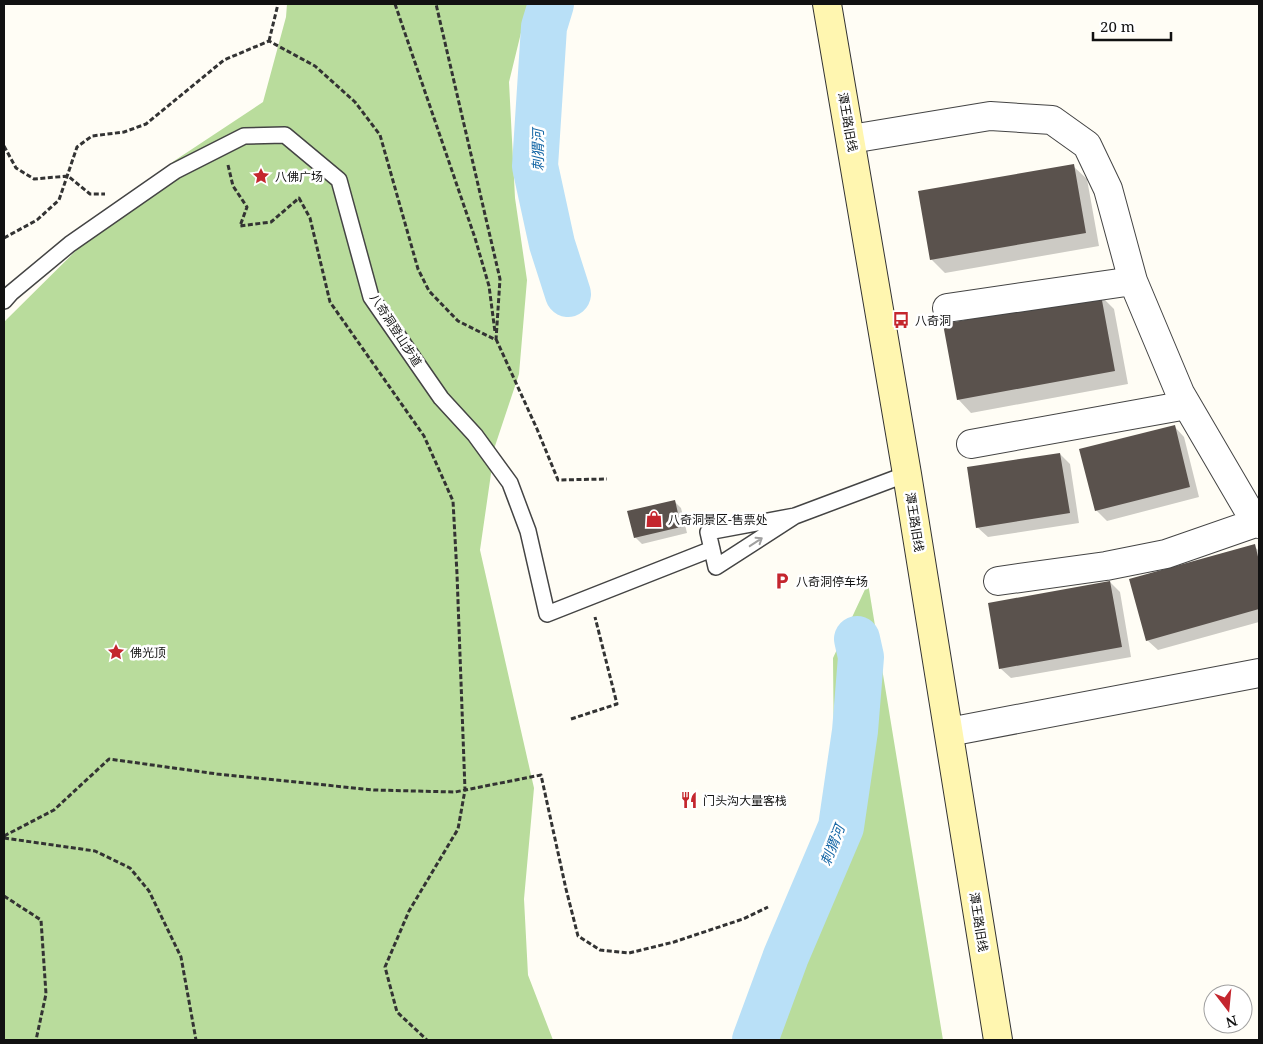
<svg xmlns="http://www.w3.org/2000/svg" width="1263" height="1044" viewBox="0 0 1263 1044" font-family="'Noto Serif','Noto Sans SC',serif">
	<rect width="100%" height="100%" fill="#fffdf5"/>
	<!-- forest -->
	<path fill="#b9dc9c" d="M287,4H528L509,82L515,198L527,280L519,374L495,446L480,550L534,788L524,899L528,975L553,1040H4V322L126,201L174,161L263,102L286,17Z
		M868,583L943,1040H769L799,962L822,867L834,763L833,658Z"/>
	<!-- shadow -->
	<path fill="#0003" d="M1073,166L1087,179L1099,246L945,273L931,259Z
		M1101,296L1114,309L1128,384L971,413L958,399Z
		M1174,426L1184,437L1199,497L1107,521L1096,510Z
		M1060,454L1070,464L1079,523L988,537L977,527Z
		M674,501L681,508L687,533L642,544L635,537Z
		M1254,546L1259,551V622L1158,650L1147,640Z
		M1110,582L1120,592L1131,657L1011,678L1000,668Z"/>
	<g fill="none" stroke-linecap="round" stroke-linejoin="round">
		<!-- river -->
		<path stroke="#b9e0f7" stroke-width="46" d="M551,4L544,27L535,166L552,244L568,294
			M755,1040L786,956L841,827L855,731L861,657L857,639"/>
	</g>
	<!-- building -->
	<path fill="#5a524d" d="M1074,164L1086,233L930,260L918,191Z
		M1101,295L1115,371L957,400L943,324Z
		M1175,425L1190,487L1095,511L1079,449Z
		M1060,453L1070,513L976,528L967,467Z
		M675,500L681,527L634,538L627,511Z
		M1255,544L1259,561V609L1146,641L1129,579Z
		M1110,581L1122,647L999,669L988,603Z"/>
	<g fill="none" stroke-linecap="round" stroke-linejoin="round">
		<!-- service casing -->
		<g stroke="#444" stroke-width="18">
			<path id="service" d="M4,301L11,293L70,244L175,171L244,136L285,135L339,180L371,297L441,398L475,435L510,483L528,531L547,614L712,549
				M795,516L716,567L708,532L795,516L907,474"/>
		</g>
		<!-- minor casing -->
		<g stroke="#444" stroke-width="30">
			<path id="minor" d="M851,139L990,116L1052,120L1087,145L1108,189L1133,281L1180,393L1249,511L1259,524
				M947,308L1133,281
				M971,444L1187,405
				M998,581L1106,566L1166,554L1258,522
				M949,732L1259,673"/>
		</g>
		<!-- secondary casing -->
		<g stroke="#333" stroke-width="30">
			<path id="secondary" d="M827,4L907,474L998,1040"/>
		</g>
		<!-- path -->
		<path stroke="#333" stroke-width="3" stroke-dasharray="5 2.5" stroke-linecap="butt" d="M395,4L475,238L489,286L495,332
			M269,41L278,4
			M4,146L16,168L34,179L68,176L90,194H105
			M228,165L233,186L247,207L240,226L271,222L299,198L310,218L330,302L424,436L453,501L457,574L465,790L458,829L409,911L385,967L397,1012L427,1040
			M4,238L37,220L59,200L77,147L92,136L124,132L146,124L224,60L269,41L315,66L355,102L380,135L418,269L429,291L458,321L496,340L500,279L436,4
			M496,339L537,429L558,480L607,479
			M571,719L617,704L595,617
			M4,836L54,810L109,759L217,774L374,790L455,792L541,775L566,889L578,936L600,950L629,953L674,942L743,919L768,907
			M4,838L95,851L130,868L149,891L181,957L196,1040
			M4,896L41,920L46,994L36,1040"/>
		<!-- service -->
		<use href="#service" stroke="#fff" stroke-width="15"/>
		<!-- minor -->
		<use href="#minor" stroke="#fff" stroke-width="28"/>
		<!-- secondary -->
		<use href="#secondary" stroke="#fff6b0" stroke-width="28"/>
	</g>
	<!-- one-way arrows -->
	<defs><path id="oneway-shaft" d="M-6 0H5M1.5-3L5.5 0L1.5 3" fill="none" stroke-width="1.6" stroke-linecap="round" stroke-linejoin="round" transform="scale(1.25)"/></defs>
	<use stroke="#a0a0a0" href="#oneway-shaft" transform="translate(756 542) rotate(-33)"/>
	<!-- icons -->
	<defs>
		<g id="sight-bare" transform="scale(1.35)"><path d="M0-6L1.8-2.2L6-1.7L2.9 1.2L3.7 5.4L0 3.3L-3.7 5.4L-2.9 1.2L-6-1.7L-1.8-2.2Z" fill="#c4262e" stroke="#fff" stroke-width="2.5" paint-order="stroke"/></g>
		<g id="bus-bare" transform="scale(1.35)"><path d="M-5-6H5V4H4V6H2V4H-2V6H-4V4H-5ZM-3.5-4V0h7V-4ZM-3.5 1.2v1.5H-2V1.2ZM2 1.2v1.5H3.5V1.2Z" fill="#c4262e" stroke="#fff" stroke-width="2.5" paint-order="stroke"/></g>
		<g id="shop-bare" transform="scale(1.35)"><path d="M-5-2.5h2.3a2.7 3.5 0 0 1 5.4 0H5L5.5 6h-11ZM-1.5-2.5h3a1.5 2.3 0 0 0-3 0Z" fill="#c4262e" stroke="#fff" stroke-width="2.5" paint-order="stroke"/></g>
		<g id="parking-bare" transform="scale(1.35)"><path d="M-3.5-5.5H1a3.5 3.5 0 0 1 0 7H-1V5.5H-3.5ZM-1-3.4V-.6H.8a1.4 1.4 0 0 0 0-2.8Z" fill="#c4262e" stroke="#fff" stroke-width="2.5" paint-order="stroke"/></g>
		<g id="restaurant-bare" transform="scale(1.35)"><path d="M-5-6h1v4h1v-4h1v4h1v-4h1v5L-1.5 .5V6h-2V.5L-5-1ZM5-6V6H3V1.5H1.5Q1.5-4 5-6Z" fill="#c4262e" stroke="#fff" stroke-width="2.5" paint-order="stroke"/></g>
	</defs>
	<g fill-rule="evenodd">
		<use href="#sight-bare" x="261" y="176"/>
		<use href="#bus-bare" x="901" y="320"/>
		<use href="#shop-bare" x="654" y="519"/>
		<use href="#parking-bare" x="782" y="581"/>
		<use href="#sight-bare" x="116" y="652"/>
		<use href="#restaurant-bare" x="689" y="800"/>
	</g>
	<g text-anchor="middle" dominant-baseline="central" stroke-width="5" stroke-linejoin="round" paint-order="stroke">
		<!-- street labels -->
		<g font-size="12" fill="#111" stroke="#fff">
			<text transform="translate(848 122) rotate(80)">潭王路旧线</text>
			<text transform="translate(396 330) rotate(57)">八奇洞登山步道</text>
			<text transform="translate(915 522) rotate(81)">潭王路旧线</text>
			<text transform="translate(979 922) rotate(81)">潭王路旧线</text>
		</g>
		<!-- poi labels -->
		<g font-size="12" fill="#111" stroke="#fff" text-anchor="start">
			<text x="275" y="176">八佛广场</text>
			<text x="915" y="320">八奇洞</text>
			<text x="668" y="519">八奇洞景区-售票处</text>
			<text x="796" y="581">八奇洞停车场</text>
			<text x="130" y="652">佛光顶</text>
			<text x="703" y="800">门头沟大量客栈</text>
		</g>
		<!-- water labels -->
		<g font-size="14" font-style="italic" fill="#1768a6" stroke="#fff">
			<text transform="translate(537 150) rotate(-90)">刺猬河</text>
			<text transform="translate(832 845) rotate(-69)">刺猬河</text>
		</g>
	</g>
	<!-- border -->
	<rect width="1263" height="1044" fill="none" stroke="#111111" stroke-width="10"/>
	<!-- north arrow -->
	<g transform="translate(1228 1009) rotate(164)"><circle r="24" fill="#ffffff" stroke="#a0a0a0"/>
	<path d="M0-4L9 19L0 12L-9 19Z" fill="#c4262e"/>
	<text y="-8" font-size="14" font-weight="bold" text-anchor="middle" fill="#111111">N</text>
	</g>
	<!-- scale -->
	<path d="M1093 32v8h78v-8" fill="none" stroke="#111111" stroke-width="2.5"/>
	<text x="1100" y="32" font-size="15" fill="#111111" stroke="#ffffff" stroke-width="4" paint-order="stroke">20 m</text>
</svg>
